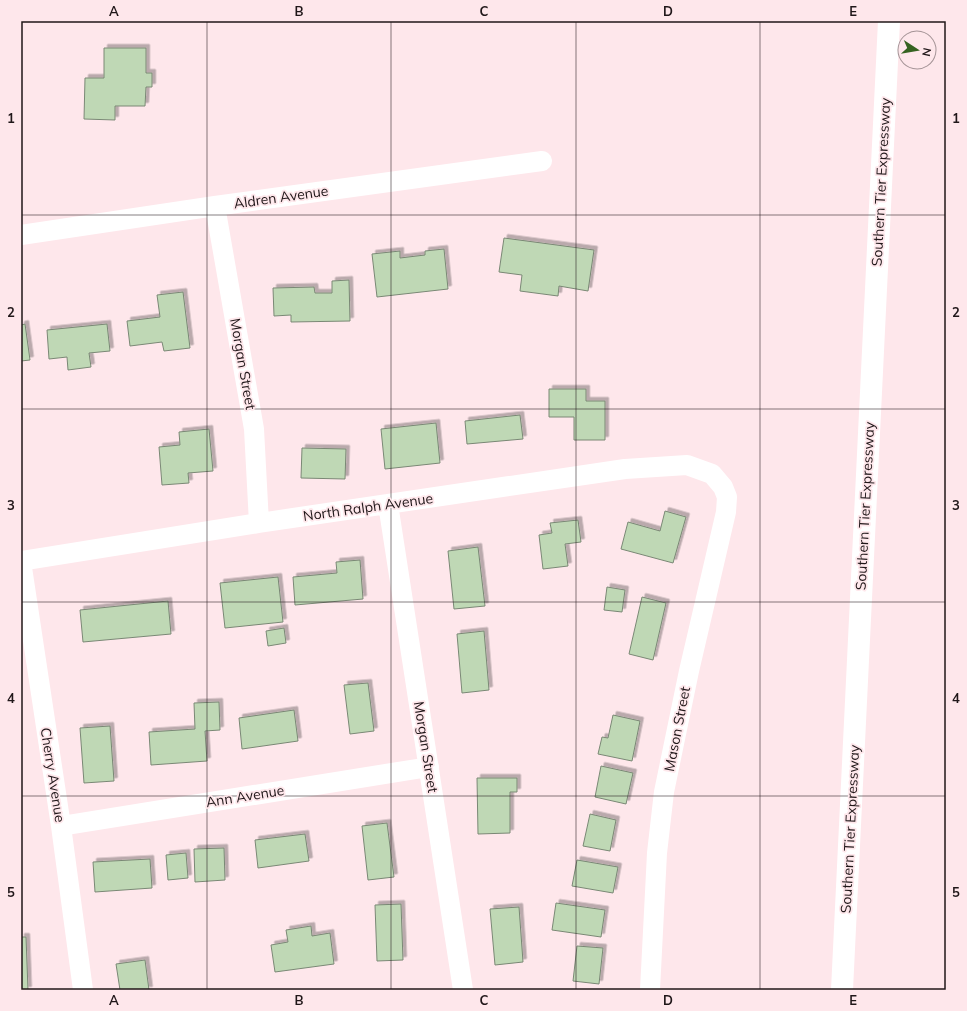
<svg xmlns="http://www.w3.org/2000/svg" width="967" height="1011" viewBox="0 0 967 1011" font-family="Mulish,sans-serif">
	<defs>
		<filter id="shadow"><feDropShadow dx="3.5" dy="-3.5" stdDeviation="0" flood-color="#0004"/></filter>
	</defs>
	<rect width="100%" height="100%" fill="#fee7eb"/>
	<!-- building -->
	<path fill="#bfd8b5" stroke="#7a8875" filter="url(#shadow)" d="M104,48H146V73H152V87H146L145,106H115V120L84,119L85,78H104Z
		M504,238L594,250L588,291L559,286L558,296L520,291L522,275L499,272Z
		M444,249L448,289L377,297L372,254L400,251V258L425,255V251Z
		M349,280L350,321L291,322V315L274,316L273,288L314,287L315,293H332V281Z
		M183,292L190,348L164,351L162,342L130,346L127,321L160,317L157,295Z
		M25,324L30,360L21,361V325Z
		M107,324L110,351L89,353L91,367L68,370L67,357L49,359L47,330Z
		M549,389H586V401H605V440H574V417H549Z
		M520,415L523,439L467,444L465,421Z
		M436,423L440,463L385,469L381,429Z
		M209,429L213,471L188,473L189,483L162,485L159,447L180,445L179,432Z
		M302,448L346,449L345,479L301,478Z
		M665,511L686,517L673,563L621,549L628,522L660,531Z
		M578,520L581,542L565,544L568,566L543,569L539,535L552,533L550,523Z
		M478,547L485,606L454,609L448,551Z
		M360,560L363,599L295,605L293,577L337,573L336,562Z
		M278,577L283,622L225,628L220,583Z
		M607,587L625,590L622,612L604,610Z
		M642,597L666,603L653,660L629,654Z
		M168,601L171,634L83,642L80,610Z
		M284,628L286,643L268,646L266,631Z
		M484,631L489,690L462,693L457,634Z
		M368,683L374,731L350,734L344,685Z
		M219,702L220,730L205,731L207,761L151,765L149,732L195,729L194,703Z
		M294,710L298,741L242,749L239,718Z
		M613,715L640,721L632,761L598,754L602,737L608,738Z
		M110,726L114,781L84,783L80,728Z
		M601,766L633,773L626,804L595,797Z
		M477,778H517V792H510V833L478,834Z
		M590,814L616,820L610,851L583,846Z
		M387,823L394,877L368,880L362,826Z
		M305,834L309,861L258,868L255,840Z
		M224,848L225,880L195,882L194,849Z
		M186,853L188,878L168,880L166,855Z
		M150,859L152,888L95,892L93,862Z
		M577,860L618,867L613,893L572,886Z
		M556,903L605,910L601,937L552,930Z
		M401,904L403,960L377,961L375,905Z
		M519,907L523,962L495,965L490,909Z
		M311,926L312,936L330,933L334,964L275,972L271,945L288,942L286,930Z
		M21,937H26L28,990H21Z
		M577,946L603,948L599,984L573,981Z
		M145,960L149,990H120L116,964Z"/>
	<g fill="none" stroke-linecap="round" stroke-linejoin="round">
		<!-- minor -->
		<path stroke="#fff" stroke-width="20" d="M215,206L254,429L259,523
			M21,235L215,206L542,161
			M388,504L463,990
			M21,561L259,523L625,469L687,465L712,474L723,487L727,497L726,512L689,671L664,792L657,853L650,990
			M21,561L61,826L83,990
			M61,826L429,767"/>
		<!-- highway -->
		<path stroke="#fff" stroke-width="22" d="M842,990L889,21"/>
	</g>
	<!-- grid -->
	<path fill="none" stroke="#201719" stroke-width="1" stroke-opacity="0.55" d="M207,21V990M391,21V990M576,21V990M760,21V990M21,215H946M21,409H946M21,602H946M21,796H946"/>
	<g text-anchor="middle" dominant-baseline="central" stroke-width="3.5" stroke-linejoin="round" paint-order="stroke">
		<!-- street labels -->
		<g font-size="14" fill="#201719" stroke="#fee7eb">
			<text transform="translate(881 182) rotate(-87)">Southern Tier Expressway</text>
			<text transform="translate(281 197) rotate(-8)">Aldren Avenue</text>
			<text transform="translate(243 364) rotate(80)">Morgan Street</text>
			<text transform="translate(865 506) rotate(-87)">Southern Tier Expressway</text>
			<text transform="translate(368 507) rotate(-8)">North Ralph Avenue</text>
			<text transform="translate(677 729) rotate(-79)">Mason Street</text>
			<text transform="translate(426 747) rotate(81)">Morgan Street</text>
			<text transform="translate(53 775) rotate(81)">Cherry Avenue</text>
			<text transform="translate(245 796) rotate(-9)">Ann Avenue</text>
			<text transform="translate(850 829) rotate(-87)">Southern Tier Expressway</text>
		</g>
	</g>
	<!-- border -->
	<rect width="967" height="1011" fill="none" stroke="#fee7eb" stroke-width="44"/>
	<!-- north arrow -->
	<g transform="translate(917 50) rotate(102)"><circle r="19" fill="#fee7eb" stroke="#a59497"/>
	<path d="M0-3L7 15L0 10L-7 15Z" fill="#366321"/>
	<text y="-6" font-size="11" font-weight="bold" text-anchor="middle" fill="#201719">N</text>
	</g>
	<rect x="22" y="22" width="923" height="967" fill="none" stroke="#201719" stroke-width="1.5"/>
	<g font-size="13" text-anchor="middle" font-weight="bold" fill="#201719">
		<text x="114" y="16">A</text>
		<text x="299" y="16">B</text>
		<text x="484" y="16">C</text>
		<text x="668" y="16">D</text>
		<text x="853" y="16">E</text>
		<text x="11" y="123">1</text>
		<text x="956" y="123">1</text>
		<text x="11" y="317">2</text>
		<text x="956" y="317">2</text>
		<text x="11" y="510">3</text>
		<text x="956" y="510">3</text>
		<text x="11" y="703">4</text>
		<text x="956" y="703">4</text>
		<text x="11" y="897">5</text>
		<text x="956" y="897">5</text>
		<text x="114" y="1005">A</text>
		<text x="299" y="1005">B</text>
		<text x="484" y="1005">C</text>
		<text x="668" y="1005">D</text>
		<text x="853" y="1005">E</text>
	</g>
</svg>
